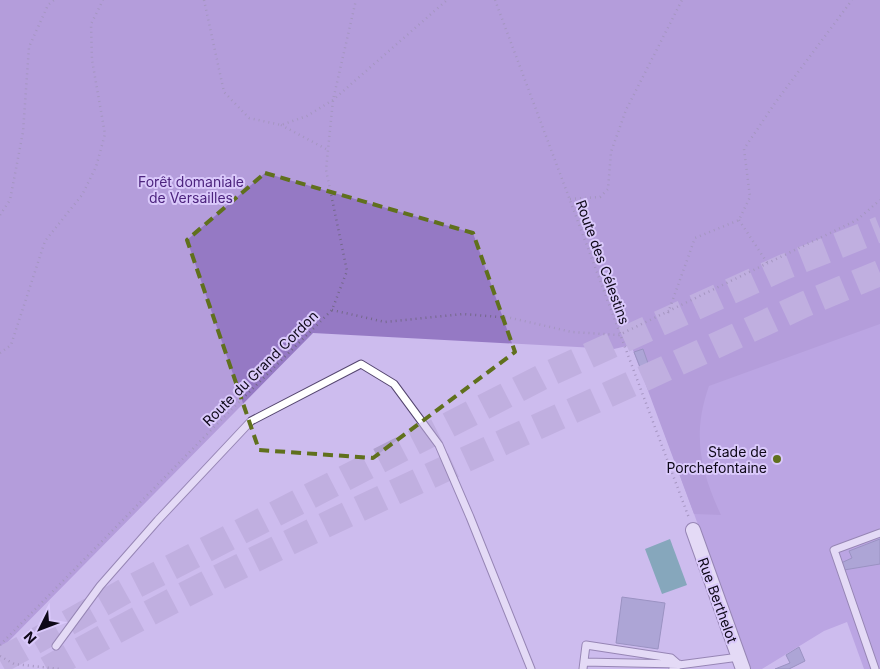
<svg xmlns="http://www.w3.org/2000/svg" width="880" height="669" viewBox="0 0 880 669" font-family="Inter,sans-serif">
	<rect width="100%" height="100%" fill="#cdbcee"/>
	<!-- green -->
	<path fill="#a58bd4" d="M880,217V669H864L847,622L824,631L762,669H751L632,345Z"/>
	<!-- forest -->
	<path fill="#9579c4" d="M0,0H880V324L709,386C692,434 700,470 721,515L694,514L631,345L614,349L313,333L0,650Z"/>
	<!-- water -->
	<path fill="#2f8f7f" d="M670,539L687,585L662,594L645,549Z"/>
	<!-- building -->
	<path fill="#8589b9" stroke="#5c608c" d="M643,349L650,369L642,372L634,352Z
		M880,539V564L844,570L841,563L852,558L849,551Z
		M622,597L665,603L658,649L616,643Z
		M799,647L805,661L789,669H775L790,663L786,655Z"/>
	<g fill="none" stroke-linecap="round" stroke-linejoin="round">
		<!-- motorway-tunnel -->
		<path stroke="#b0a1ce" stroke-width="26" stroke-dasharray="26 13" stroke-linecap="butt" d="M0,661L125,591L546,375L784,267L880,229
			M47,669C290,531 550,424 803,305L880,273"/>
		<!-- service casing -->
		<g stroke="#54456f" stroke-width="9">
			<path id="service" d="M56,646L100,586L158,520L251,421L361,364L394,384L439,445L470,517L531,669
				M584,662L679,664
				M583,669L586,645L671,658L679,665
				M673,669L679,665L739,657
				M875,669L834,550L880,533"/>
		</g>
		<!-- minor casing -->
		<g stroke="#54456f" stroke-width="16">
			<path id="minor" d="M693,530L743,669"/>
		</g>
		<!-- path -->
		<path stroke="#74688a" stroke-width="2.5" stroke-dasharray="1 4" stroke-linecap="butt" d="M204,0L224,92L249,118L281,125L307,116L333,100L447,0
			M495,0L689,518
			M281,125L328,150
			M570,199L600,197L608,189L611,152L626,110L682,0
			M0,215L10,200L23,132L29,47L48,5L54,0
			M739,220L768,264
			M332,310L385,322L463,314L511,318L572,332L619,335L857,220L880,200
			M668,313L695,238L739,220L750,197L744,149L775,103L852,0
			M0,353L11,345L45,241L82,195L96,167L105,134L92,60L91,24L103,0
			M0,645L219,422L332,310L347,271L326,170L333,100L356,0
			M0,656L14,664L60,669"/>
		<!-- service -->
		<use href="#service" stroke="#fff" stroke-width="7"/>
		<!-- minor -->
		<use href="#minor" stroke="#fff" stroke-width="14"/>
	</g>
	<!-- marked area -->
	<path d="M0 0H880V669H0ZM265,173L473,233L515,352L373,458L259,450L187,240Z" fill="#cdbcee" fill-opacity=".55" fill-rule="evenodd"/>
	<path fill="none" stroke="#60701d" stroke-width="4" stroke-dasharray="10 6" stroke-linejoin="round" d="M265,173L473,233L515,352L373,458L259,450L187,240Z"/>
	<!-- markers -->
	<circle fill="#60701d" stroke="#dac9fb" stroke-width="2" cx="777" cy="459" r="5"/>
	<g text-anchor="middle" dominant-baseline="central" stroke-width="4" stroke-linejoin="round" paint-order="stroke">
		<!-- park labels -->
		<g font-size="14" fill="#4d247e" stroke="#dac9fb">
			<text x="191" y="181">Forêt domaniale<tspan x="191" dy="16">de Versailles</tspan></text>
		</g>
		<!-- street labels -->
		<g font-size="14" fill="#0e0818" stroke="#dac9fb">
			<text transform="translate(603 262) rotate(70)">Route des Célestins</text>
			<text transform="translate(260 368) rotate(-45)">Route du Grand Cordon</text>
			<text transform="translate(718 600) rotate(70)">Rue Berthelot</text>
		</g>
		<!-- poi labels -->
		<g font-size="14" fill="#0e0818" stroke="#dac9fb" text-anchor="end">
			<text x="767" y="451">Stade de<tspan x="767" dy="16">Porchefontaine</tspan></text>
		</g>
	</g>
	<!-- north arrow -->
	<g transform="translate(40 629) rotate(228)" stroke="#dac9fb" stroke-width="4" paint-order="stroke">
	<path d="M0-4L9 19L0 12L-9 19Z" fill="#0e0818"/>
	<text y="-8" font-size="14" font-weight="bold" text-anchor="middle" fill="#0e0818">N</text>
	</g>
</svg>
